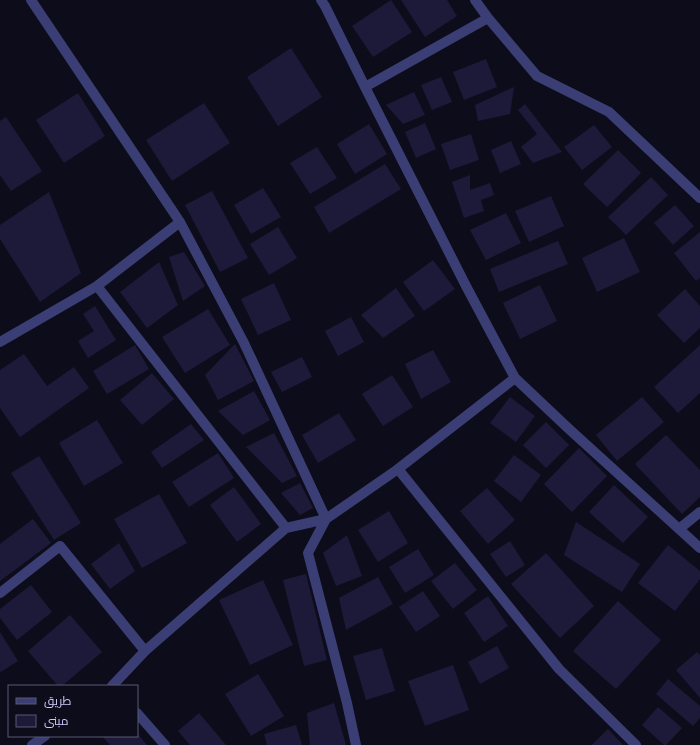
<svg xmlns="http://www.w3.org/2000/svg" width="700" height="745" viewBox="0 0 700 745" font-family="'Asap Condensed',Cairo,sans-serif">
	<rect width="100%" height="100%" fill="#0d0c1a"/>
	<!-- building -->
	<path fill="#1d1a39" d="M391,0L412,32L373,57L352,26Z
		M401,0H447L457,16L425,37Z
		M291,48L322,97L278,126L247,77Z
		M486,59L497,87L464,100L453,72Z
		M441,77L452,102L432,110L421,85Z
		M514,87L510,114L478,121L475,105Z
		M414,92L425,115L403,124L386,105Z
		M78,93L105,136L64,163L36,120Z
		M204,103L230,143L172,181L146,140Z
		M525,104L562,152L533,163L521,147L537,134L518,110Z
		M6,117L42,171L11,191L0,175V121Z
		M425,123L436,149L416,158L405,132Z
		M369,124L387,154L355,174L337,144Z
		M594,125L612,147L582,170L564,147Z
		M471,134L479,160L450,170L441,144Z
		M511,141L521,164L500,173L491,150Z
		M317,147L337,178L310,194L290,163Z
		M618,150L641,173L607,207L583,184Z
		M385,164L401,189L329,233L314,207Z
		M470,175V190L490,183L494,195L481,200L484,211L464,218L452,182Z
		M651,177L668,195L626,235L608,217Z
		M263,188L281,217L251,234L234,205Z
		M212,191L248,258L220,272L185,205Z
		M49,192L81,273L40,302L0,239V225Z
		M551,196L564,226L529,242L515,211Z
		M675,205L694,226L673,245L654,223Z
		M506,213L521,243L486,260L470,230Z
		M278,227L297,258L269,275L250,244Z
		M700,232V278L696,281L674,253Z
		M624,238L640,272L597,292L582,258Z
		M558,241L568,264L499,292L490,269Z
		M184,252L205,286L183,301L169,257Z
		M433,260L455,289L424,311L403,282Z
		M159,262L178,305L147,328L120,292Z
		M274,283L291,320L258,335L241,299Z
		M540,285L557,321L520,339L503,303Z
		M396,288L415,316L383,338L361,315Z
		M685,289L700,306V328L684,343L657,315Z
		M95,306L116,340L88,358L78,341L94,331L83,314Z
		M208,309L230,345L185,373L162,337Z
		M351,317L364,342L338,356L325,331Z
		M235,344L254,381L218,400L205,375Z
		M135,345L149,369L107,394L93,371Z
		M700,345V393L678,413L654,387Z
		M433,350L451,382L421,399L405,364Z
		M24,354L47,386L74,367L89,388L20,437L0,408V370Z
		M302,357L312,377L282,392L271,372Z
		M152,373L174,399L142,425L120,400Z
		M392,375L413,407L383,426L362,394Z
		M254,391L270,420L243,435L218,411Z
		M510,397L535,416L516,442L490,423Z
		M642,397L664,422L617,461L596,435Z
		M339,413L356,440L318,463L302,435Z
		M97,420L123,463L84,486L59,443Z
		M546,422L569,445L546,468L523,445Z
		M191,424L204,440L162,468L151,452Z
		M274,433L297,476L282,483L246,447Z
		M666,435L700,470V497L682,514L635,464Z
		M579,448L607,476L572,512L544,484Z
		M218,453L234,478L189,507L172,482Z
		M514,455L541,475L521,502L494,481Z
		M39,456L81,523L54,540L11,473Z
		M300,483L313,508L300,515L281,493Z
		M614,485L648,517L623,543L589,512Z
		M234,487L261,524L237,542L210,505Z
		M487,488L515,520L488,544L460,511Z
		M159,494L187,543L142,568L114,519Z
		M389,511L408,543L378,562L358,530Z
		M33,519L51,543L0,581V544Z
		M576,522L640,564L622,592L564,555Z
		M347,535L362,576L336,586L323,553Z
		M510,541L525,565L506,577L490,554Z
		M119,543L135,571L110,589L91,564Z
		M668,545L700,571V579L675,611L638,583Z
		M418,549L434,575L405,593L389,567Z
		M546,553L594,606L560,638L511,584Z
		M455,563L477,590L453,609L431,581Z
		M306,574L327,660L304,666L283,580Z
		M378,577L393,604L346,630L339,598Z
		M263,580L293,645L250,665L219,600Z
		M31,585L52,612L17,640L0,618V609Z
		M423,591L440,616L416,632L399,607Z
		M488,596L508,626L484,642L464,613Z
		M618,601L661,640L616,689L573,651Z
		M70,615L102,652L62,686H58L28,651Z
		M0,632L18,661L1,672L0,671Z
		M497,646L509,668L480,684L468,662Z
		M382,648L395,691L366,700L353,656Z
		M697,652L700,655V698L676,670Z
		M453,665L469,710L425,726L408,681Z
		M258,674L284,716L251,736L225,694Z
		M668,679L700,706V718L693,726L656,694Z
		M334,703L346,745H310L307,713Z
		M658,707L682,728L666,745H664L642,725Z
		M199,713L226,745H190L178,731Z
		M296,725L302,745H267L264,734Z
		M608,729L623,745H592Z
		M137,733L147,745H110L102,736H137Z"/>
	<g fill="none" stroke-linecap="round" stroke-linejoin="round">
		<!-- minor -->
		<path stroke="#3b3e74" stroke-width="10" d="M31,0L180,222L244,343L326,519L308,553L347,703L356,745
			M321,0L325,6L365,87L466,286L515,378L569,429L700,548
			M475,0L488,18L537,76L609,112L700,198
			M365,87L488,18
			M97,286L286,528
			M0,342L97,286L180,222
			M398,469L559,669L636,745
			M679,529L700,512
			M0,593L60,546L145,651
			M112,686L145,651L286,528L326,519L398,469L515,378
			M137,713L165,745
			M32,745L45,736"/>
	</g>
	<!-- legend -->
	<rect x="8" y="685" width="130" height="52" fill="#0d0c1a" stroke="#595874"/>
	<rect x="16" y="698" width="20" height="6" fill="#3b3e74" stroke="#595874"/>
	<text x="44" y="705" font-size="12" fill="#cbcafa">طريق</text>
	<rect x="16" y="715" width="20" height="12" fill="#1d1a39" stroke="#595874"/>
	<text x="44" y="725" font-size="12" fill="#cbcafa">مبنى</text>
</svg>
